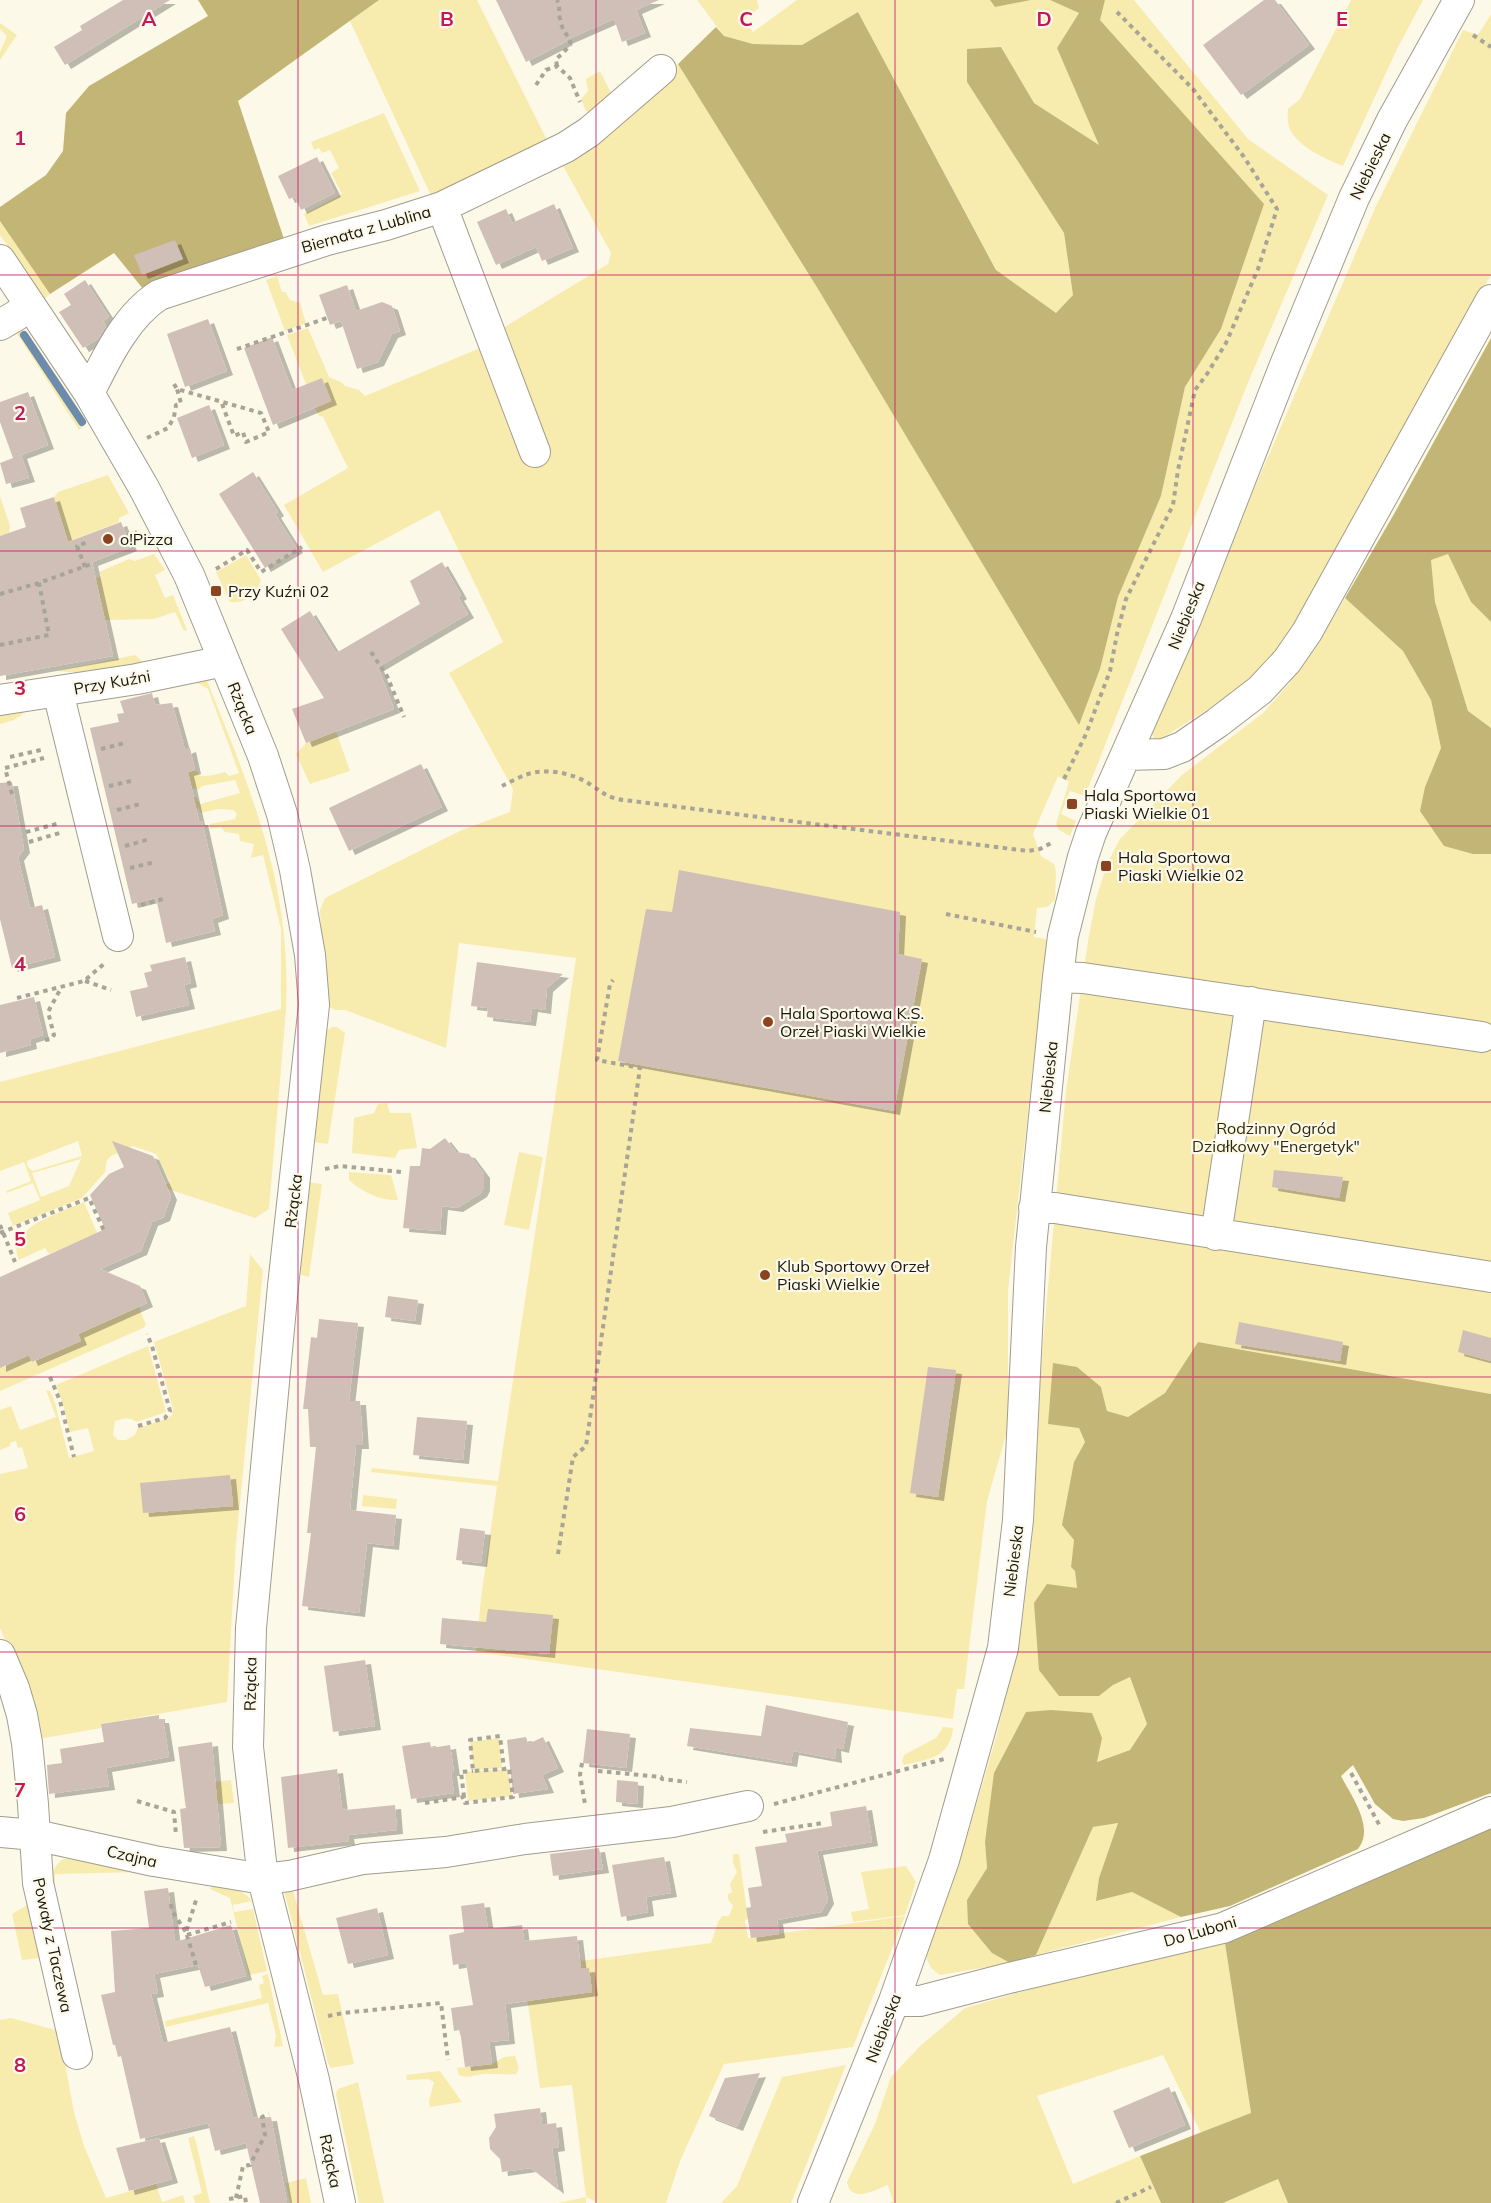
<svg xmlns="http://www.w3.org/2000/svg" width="1491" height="2203" viewBox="0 0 1491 2203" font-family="Mulish,sans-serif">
	<defs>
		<filter id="shadow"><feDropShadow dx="6" dy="4" stdDeviation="0" flood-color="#0004"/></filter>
	</defs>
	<rect width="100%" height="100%" fill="#fdf9e9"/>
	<!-- green -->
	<path fill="#f8ebae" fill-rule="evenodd" d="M379,0H477L549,144L432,198L350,21Z
		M697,0H757L759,8L744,20L753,32L797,0H990L995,7L1031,0H1050L1079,13L1057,48L1100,146L1034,103L1001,47L967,50V82L1064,233L1073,295L1056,313L997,271L858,12L802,45L753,44L724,36Z
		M1105,0H1134L1248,139L1328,195L1247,385L1085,796L1070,791L1061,814L1076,821L1070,836L1059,830L1056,824L1069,782L1058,776L1033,834L1041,856L1054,864L1056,872L1055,900L1047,907L1037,908L1034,937L1045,939L1047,941L1008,1291V1428L987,1501L964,1689H957L953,1719L476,1652L481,1598L497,1486L371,1472L372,1468L498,1481L576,958L459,943L446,1048L345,1010H335L325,1004L320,910L325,898L462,830L510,812L513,789L449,673L503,642L439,510L323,572L284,505L348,468L323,417L318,415L287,335L308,328L329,377L341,382L345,386L359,390L365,396L485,346L466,249L465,226L503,328L608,264L611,253L561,162L580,153L678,64L818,289L1079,724L1100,669L1118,597L1161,496L1185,387L1221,329L1263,204L1100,20Z
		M1351,0H1423L1397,49L1343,166C1326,159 1292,145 1288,123C1287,119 1288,113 1288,109L1300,99Z
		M1491,14V275L1304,610C1296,623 1288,637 1278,649C1244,688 1207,710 1164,737L1158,740L1154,738L1151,733L1153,724L1376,206L1463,30L1478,35Z
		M0,23L17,35L0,60V52L7,36L0,29Z
		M600,71L613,97L597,115L586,111L581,99L588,91L586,79Z
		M384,113L420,191L309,226L304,214L342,194L331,173L339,168L330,150L322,153L319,148L314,150L311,142Z
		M0,221L50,294L44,299L0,235Z
		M277,276L282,292H285L290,300L300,303L306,323L285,331L266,280Z
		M12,326H20L66,395L69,396L84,425L79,430Z
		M108,475L129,513L119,518V522L68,542L54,497L58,492Z
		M0,496L10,526L9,533L0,536Z
		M154,554L165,570L155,575L165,598L173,595L187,630L184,631L175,612L154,619L105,620L95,579L101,576L99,572L129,559L135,561Z
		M1448,554L1471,602L1491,622V728L1468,711L1435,602L1431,560Z
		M246,555L261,580C257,594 245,604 230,602L216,572Z
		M1345,598L1403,651L1431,700L1441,748L1425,787L1472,854H1491V1394L1198,1342L1165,1393L1128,1417L1107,1411L1101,1386L1079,1428L1085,1442L1074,1462V1540L1071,1567L1075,1571L1077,1588L1099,1696L1113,1685L1130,1677L1147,1724L1130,1750L1096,1762L985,1842L987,1868L967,1900L992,1953L1010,1963L940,1975L931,1968L926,1957L963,1851L997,1734L1022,1624L1034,1521L1041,1364L1066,1091L1088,941L1096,899L1107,864L1120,839L1182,775L1263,713L1289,684L1313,651Z
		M135,655L143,662L140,666L95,674L56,671Z
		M206,678C251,791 292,885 286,1010L269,1209L255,1218L168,1189L166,1184L170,1183L156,1154L133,1146L111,1156L107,1160L105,1172L82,1198L13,1226L8,1213L40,1200L33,1183L7,1193L6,1191L31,1181L24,1162L0,1171V1082L281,1009V929L263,855L251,858L254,844L240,841L239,834L225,832L221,827L210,829V824L235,819L237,814L233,810L218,809L201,813L199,809L191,810L188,798L196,797L200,804L240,793L235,780L202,786L198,790L192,788L191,785L184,787L181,773L195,770L201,776C208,777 217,774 225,772L229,776L239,773L208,689L192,680L102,700L94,697L192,680ZM78,1141L82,1156L33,1171L28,1167L27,1161ZM81,1159L69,1186L41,1197L32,1173Z
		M28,706C22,718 13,721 0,724V711Z
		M336,731L350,771L310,784L296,754L306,743Z
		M332,1027H337L345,1033L328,1144L312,1142L322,1034Z
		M387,1103L390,1113H411L417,1148L399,1150L395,1158L352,1153L354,1118L374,1113L378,1104Z
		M519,1152L543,1157L529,1230L504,1225Z
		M349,1172L391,1175L398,1200C380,1201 362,1192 349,1180Z
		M307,1182L322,1184L309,1277L301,1275L299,1267Z
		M84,1202L97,1233L49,1254L45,1248L19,1260C3,1228 63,1212 84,1202Z
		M250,1254L263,1270L236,1543L227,1702L101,1724V1728L39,1739L26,1690L0,1628V1474L28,1468L22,1447L18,1448L16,1441L10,1443V1446L0,1450V1410L11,1406L20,1430L56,1417L46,1390L50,1391L55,1403L69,1458L94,1451L88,1428L70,1432L63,1404L56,1385L148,1346L166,1412L137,1422C129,1417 124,1418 115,1421L113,1435L118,1440H126L135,1435L138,1428L169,1418L172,1415L173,1409L154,1342L246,1306Z
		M139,1307L146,1325L143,1328L0,1391V1368L29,1355L33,1362L80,1341L78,1334Z
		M363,1495L397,1499L396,1509L362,1506Z
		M943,1727L953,1728C950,1758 929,1759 904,1765L902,1761L904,1755L936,1738Z
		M499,1738L502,1768L474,1770L470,1742Z
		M508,1769L512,1796L468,1801L465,1772Z
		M231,1780L234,1803L185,1806L183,1785Z
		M1118,1823L1099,1878L1097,1901L1132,1892L1181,1917L1036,1955L1093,1827Z
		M733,1854H739L748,1919L745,1920L748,1938L905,1916L853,2047L724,2064L680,2161L666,2203H598L586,2197V2203H558L586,2197L572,2085L540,2088L523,1969L711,1943L718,1922L722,1916H729L733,1906L728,1899V1894L732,1892L730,1884L737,1872L733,1863Z
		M63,1859H68L140,1872L55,1874L54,1906C52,1886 45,1873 63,1859Z
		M906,1866L916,1882L905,1915L853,1922L851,1912L869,1909L861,1872Z
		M291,1884L323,1995L338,1994L354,2064L331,2068L328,2063L284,1890Z
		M213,1885C227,1888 243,1888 252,1901L233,1905L234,1912L253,1909L267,1971L249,1975L230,1898L210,1889Z
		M29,1904L40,1958L22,1960L12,1914Z
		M1225,1943L1251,2114L1201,2133L1163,2055L1037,2096L1073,2184L1140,2156L1161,2203H889L893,2201L888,2185C874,2191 850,2203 847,2182L875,2124L891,2077L920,2046L965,2008L1065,1979Z
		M268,1974L283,2046L274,2047L276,2035L268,2003L166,2027L165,2021L262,1998L259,1985L264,1983L262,1976Z
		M11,2018L59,2031L74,2112L84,2146L106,2198L156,2184L162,2202L183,2195L185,2203H0V2020Z
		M515,2056L519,2068L516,2074C506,2075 499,2074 490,2074C479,2072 469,2080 459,2075L457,2068L492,2064L504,2057Z
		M846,2065L791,2203H721L737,2186L782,2077Z
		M440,2071L462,2102L430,2107L429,2101L434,2082L428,2079L407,2080L406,2075Z
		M358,2082L384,2203H359L336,2094L338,2089Z
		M194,2136L196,2142L210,2203H195L193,2196L202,2193L188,2138Z
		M306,2178L311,2203H290L286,2183Z
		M1278,2179L1288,2203H1223Z"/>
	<!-- forest -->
	<path fill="#c3b576" d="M198,0H379L238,101L285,242L144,290L114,253L50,294L0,221V207L46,175L63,151L66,113L89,86L208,16Z
		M990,0H1031L995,7Z
		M1050,0H1105L1100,20L1264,204L1221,329L1185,387L1161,496L1118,597L1100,669L1079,725L818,289L678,64L716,27L724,36L753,44L802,45L858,12L996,270L1056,313L1073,295L1064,233L967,82V49L1001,47L1034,103L1099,145L1057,48L1079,13Z
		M1491,338V622L1471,602L1448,554L1431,560L1435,602L1468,711L1491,728V854H1473L1444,846L1420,811L1425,787L1441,748L1431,700L1403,651L1345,598L1394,514Z
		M1198,1342L1491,1394V1793L1424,1818L1403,1821L1393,1819L1375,1804L1353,1765L1341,1776C1352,1797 1375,1828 1358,1849L1230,1906L1181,1917L1132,1892L1096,1901L1099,1878L1118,1823L1093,1827L1036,1955L1010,1963L992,1953L968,1924L967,1900L987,1868L985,1842L994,1773L1026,1712L1051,1710L1092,1713L1102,1738L1097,1762L1130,1750L1147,1724L1130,1677L1113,1685L1099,1696H1059L1039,1670L1034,1603L1047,1584L1077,1588L1075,1571L1071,1567L1074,1540L1062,1525L1074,1462L1085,1442L1079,1428L1048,1424L1053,1363L1077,1367L1101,1387L1107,1411L1128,1417L1165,1393Z
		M1491,1828V2203H1288L1278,2179L1223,2203H1161L1140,2156L1251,2113L1225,1943L1396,1864Z"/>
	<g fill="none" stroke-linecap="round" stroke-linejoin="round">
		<!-- stream -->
		<path stroke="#6d8cac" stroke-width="8" d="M24,335L82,422"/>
	</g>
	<!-- building -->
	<path fill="#d0bfb7" filter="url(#shadow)" d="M123,0H170L65,65L54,47L82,30L80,26Z
		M496,0H659L636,10L645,33L622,42L614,19L566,40L567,41L526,62Z
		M1264,0H1275L1309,45L1241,95L1203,45Z
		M317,157L335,193L301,210L295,197L289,199L278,176Z
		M554,204L573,248L542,261L536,247L496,265L477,222L506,209L512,223Z
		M175,240L183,259L142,275L134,255Z
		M85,280L109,317L103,321L106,326L98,339L83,348L59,312L71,305L64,294Z
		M347,285L356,311L382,302L392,306L400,331L392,334L378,362L357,369L341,321L330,325L319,295Z
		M208,319L227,371L185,387L167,334Z
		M272,337L292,390L322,378L331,401L273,425L244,348Z
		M28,392L48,445L21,455L29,478L6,484L0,463L13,458L0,422V402Z
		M209,405L224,445L192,458L177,418Z
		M253,472L278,512L275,514L297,549L265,568L219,494Z
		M54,497L68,542L121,522L131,547L92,562L113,656L0,676V536L26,527L20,508Z
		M442,562L461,595L458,597L468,614L378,667L394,709L306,743L292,709L324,698L281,629L310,611L336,653L420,604L410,581Z
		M152,693L155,705L172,703L185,750L190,748L195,770L188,772L199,821H202L223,915L212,919L215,931L166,943L156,898L132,904L90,728L119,722L117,714L124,713L120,701Z
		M421,764L442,807L349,851L329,808Z
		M12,782L24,849L18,857L30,908L42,905L55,957L12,968L0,919V783Z
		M679,870L900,912L898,954L922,959L894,1111L618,1061L646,909L672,912Z
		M185,957L191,983L184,985L189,1005L136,1017L130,991L148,987L144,973L152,971L150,965Z
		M477,962L563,974L547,988L545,1010L532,1008L530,1022L487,1017L488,1008L471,1006Z
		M34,997L43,1035L30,1039L31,1045L0,1053V1005Z
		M445,1138L456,1152L469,1154L484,1174V1187L481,1193L457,1208L442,1206L440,1231L403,1228L410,1166H420L422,1148L430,1149Z
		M112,1141L153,1156L171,1196L164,1217L152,1222L141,1251L100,1269L140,1286L147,1303L78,1334L81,1341L32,1362L29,1355L0,1368V1277L105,1229L90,1195L109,1174L124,1167Z
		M1274,1170L1343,1177L1339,1198L1272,1187Z
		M388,1296L418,1300L415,1321L385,1317Z
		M319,1319L358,1323L349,1401H360L363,1445H356L350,1510L396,1515L393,1546L367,1543L359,1613L302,1606L311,1533H307L316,1447H310L308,1409H303L311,1337L317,1338Z
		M1239,1322L1343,1342L1340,1361L1235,1344Z
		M1463,1330L1491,1338V1361L1458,1352Z
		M928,1367L956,1370L938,1497L910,1493Z
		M417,1417L467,1421L463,1460L413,1455Z
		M230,1475L233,1506L143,1513L140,1483Z
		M460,1528L485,1531L481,1563L456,1560Z
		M488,1609L553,1615L549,1654L440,1644L442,1618L486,1622Z
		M365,1660L375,1726L333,1732L324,1666Z
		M766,1705L848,1722L843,1749L835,1747L836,1759L793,1751L791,1763L687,1746L690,1728L761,1736Z
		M159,1715V1719H163L169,1757L106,1768L109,1786L49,1794L47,1765L62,1763L60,1749L104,1742L101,1724Z
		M587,1729L630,1734L626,1768L583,1763Z
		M526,1737L528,1744L543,1737L558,1768L542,1775L548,1789L513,1794L507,1740Z
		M212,1742L221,1847L184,1848L180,1809L186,1808L178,1747Z
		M430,1742L431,1748L450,1745L454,1772H451L454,1793L411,1799L402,1746Z
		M337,1769L342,1808H344L345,1810L395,1805L397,1830L348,1835L349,1841L288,1848L281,1777Z
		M617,1780L638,1782L637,1804L616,1802Z
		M866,1806L872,1842L817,1851L828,1900L821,1912L777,1920L779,1934L751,1938L746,1908L751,1907L748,1888L762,1886L755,1847L787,1842L785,1834L832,1826L830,1812Z
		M599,1848L603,1869L553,1876L550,1854Z
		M664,1857L671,1893L646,1897L648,1912L621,1917L612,1865Z
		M168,1888L175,1942L231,1925L246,1976L205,1987L198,1965L154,1974L158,1993L151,1994L163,2043L230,2027L253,2118L271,2117L287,2203H260L246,2143L215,2151L208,2123L140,2139L121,2056L118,2057L115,2045H113L101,1995L115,1992L111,1931L149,1928L144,1891Z
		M484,1903L488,1929L522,1925L524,1941L577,1936L581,1969L589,1968L592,1992L505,2004L509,2040L489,2042L492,2064L465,2067L460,2030L454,2031L451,2008L473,2005L466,1963L453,1965L449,1935L464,1932L461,1906Z
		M377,1908L388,1955L348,1964L336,1918Z
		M760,2073L737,2127L709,2116L725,2078Z
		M1169,2087L1185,2125L1129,2148L1113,2111Z
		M540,2108L542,2125L556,2123L559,2147L552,2148L558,2190L531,2168L502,2172L500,2159L490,2149L489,2138L496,2127L494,2114Z
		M159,2138L172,2179L129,2191L116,2148Z"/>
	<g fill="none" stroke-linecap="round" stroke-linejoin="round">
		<!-- minor casing -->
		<g stroke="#a19d8e" stroke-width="32">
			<path id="minor" d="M442,207L535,452
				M0,260L89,393L144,488L189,575L263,756L282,814L295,870L310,955L314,1005L283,1286L251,1628L248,1747L263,1879L314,2080L340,2203
				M0,325L17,315L29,303
				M89,393C106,359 126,316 159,295L327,240L386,225L442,207L566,147L589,132L661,70
				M58,692L118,936
				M0,700L137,679L224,661
				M1126,755L1164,754L1182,747L1217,723L1260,690L1287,661L1307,632L1491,300
				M1058,977L1083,978L1482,1037
				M1034,1208H1055L1491,1277
				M1216,1235L1251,1002
				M0,1655L14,1688L22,1715L27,1743L33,1804L38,1883L77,2054
				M0,1832L35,1835L154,1861L263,1879L289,1876L363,1859L446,1852L525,1839L672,1822L748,1806
				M894,2001H920L1005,1979L1223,1928L1491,1812
				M813,2203L894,2001L944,1860L1003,1648L1018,1520L1031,1247L1058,977L1063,936L1083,857L1091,833L1186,619L1285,365L1354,198L1392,120L1459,0"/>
		</g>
		<!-- path -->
		<path stroke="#a8a598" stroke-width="4" stroke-dasharray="4.5 4.5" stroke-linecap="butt" d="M1473,35L1491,47
			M557,66L556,59C583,36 564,43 560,19C558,11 561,8 557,0
			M536,85L546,70L557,66L570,78L580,102
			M237,349L327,318
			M174,384L177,389L261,413L269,432L246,442L243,432L234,436L221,401
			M147,438L168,428L174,417L176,405L181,403L177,389
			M127,536L137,532
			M85,567L77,546L88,542
			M216,569L247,550L261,572L302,547
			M0,594L39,583L94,563
			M0,645L49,635L39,583
			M371,652L387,676L404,717
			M101,749L125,743
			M10,757L45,749
			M1064,779L1086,734L1110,671L1117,634L1126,599L1173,505L1178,470L1195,390L1207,374L1226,343L1258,269L1277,209L1244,157L1193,89L1117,12
			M109,786L135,780
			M502,786C510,782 519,777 528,774C547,768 574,773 591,785C604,793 607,798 624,800L1028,851L1040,849L1053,842
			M12,794L5,768L44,758
			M117,810L140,804
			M26,832L60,823
			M29,842L63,832
			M125,846L150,839
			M130,868L155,862
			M141,905L163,899
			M946,914L1036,932
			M85,981L111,990
			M17,998L84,981L105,963
			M45,1040L51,1039L54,1035L48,1012L61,988
			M325,1169L340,1166L401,1172
			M0,1225L15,1262
			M0,1233L89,1198L105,1233
			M50,1377L60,1401L74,1457
			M138,1426L165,1418L170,1411L152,1346L147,1334
			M558,1554L573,1457L586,1446L640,1068L597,1060L610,984L613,980
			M582,1763L580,1775L585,1804
			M598,1771L661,1777L662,1779L687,1782
			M1351,1773L1381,1828
			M464,1797L461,1772L473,1771
			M137,1801L174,1812L176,1835
			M425,1803L464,1797L465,1803L513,1797L509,1768L504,1769L473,1771L470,1740L500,1736L504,1769
			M774,1804L944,1759
			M763,1832L823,1823
			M171,1904L172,1911L186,1932
			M187,1935L231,1922
			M196,1965L186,1932L197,1897
			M328,2016L343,2013L441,2003L448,2060
			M236,2198L243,2166L250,2165L265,2135L262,2117L269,2114
			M229,2199L245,2196L246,2203
			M1116,2203L1151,2187"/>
		<!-- minor -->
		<use href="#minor" stroke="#fff" stroke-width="30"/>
	</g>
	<!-- grid -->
	<path fill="none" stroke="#c2185b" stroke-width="1.5" stroke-opacity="0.55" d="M298,0V2203M596,0V2203M895,0V2203M1193,0V2203M0,275H1491M0,551H1491M0,826H1491M0,1102H1491M0,1377H1491M0,1652H1491M0,1928H1491"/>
	<!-- markers -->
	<g fill="#8b441f" stroke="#fdf9e9" stroke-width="2">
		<circle cx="108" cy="539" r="6"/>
		<rect x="210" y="585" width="12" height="12" rx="3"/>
		<rect x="1066" y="798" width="12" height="12" rx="3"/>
		<rect x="1100" y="860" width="12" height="12" rx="3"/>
		<circle cx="768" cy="1022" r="6"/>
		<circle cx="765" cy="1275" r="6"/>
	</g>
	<g text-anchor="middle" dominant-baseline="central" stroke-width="4.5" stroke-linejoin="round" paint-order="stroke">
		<!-- street labels -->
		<g font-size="16" fill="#171610" stroke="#fdf9e9">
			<text transform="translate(1370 166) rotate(-64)">Niebieska</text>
			<text transform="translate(366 229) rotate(-16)">Biernata z Lublina</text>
			<text transform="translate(1186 615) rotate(-68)">Niebieska</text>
			<text transform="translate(112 682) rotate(-10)">Przy Kuźni</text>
			<text transform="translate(243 708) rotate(68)">Rżącka</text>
			<text transform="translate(1048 1077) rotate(-84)">Niebieska</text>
			<text transform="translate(293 1201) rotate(-83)">Rżącka</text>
			<text transform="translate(1013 1561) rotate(-83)">Niebieska</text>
			<text transform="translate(250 1684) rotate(-89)">Rżącka</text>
			<text transform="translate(132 1856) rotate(13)">Czajna</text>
			<text transform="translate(1200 1931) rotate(-16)">Do Luboni</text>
			<text transform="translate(53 1945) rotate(78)">Powały z Taczewa</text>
			<text transform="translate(883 2028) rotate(-69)">Niebieska</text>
			<text transform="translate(331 2161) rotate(78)">Rżącka</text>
		</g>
		<!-- poi labels -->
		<g font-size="16" fill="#171610" stroke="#fdf9e9" text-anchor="start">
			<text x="120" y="539">o!Pizza</text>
			<text x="228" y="591">Przy Kuźni 02</text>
			<text x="1084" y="795">Hala Sportowa<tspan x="1084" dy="18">Piaski Wielkie 01</tspan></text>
			<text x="1118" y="857">Hala Sportowa<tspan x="1118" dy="18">Piaski Wielkie 02</tspan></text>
			<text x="780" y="1013">Hala Sportowa K.S.<tspan x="780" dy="18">Orzeł Piaski Wielkie</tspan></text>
			<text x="777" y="1266">Klub Sportowy Orzeł<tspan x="777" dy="18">Piaski Wielkie</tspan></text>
		</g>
		<!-- park labels -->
		<g font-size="16" fill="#302a0d" stroke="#fdf9e9">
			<text x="1276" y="1128">Rodzinny Ogród<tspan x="1276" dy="18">Działkowy "Energetyk"</tspan></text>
		</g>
	</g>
	<g font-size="20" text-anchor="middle" font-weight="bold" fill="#c2185b" stroke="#fdf9e9" stroke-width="4.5" stroke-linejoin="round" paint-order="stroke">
		<text x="149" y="26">A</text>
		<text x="447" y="26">B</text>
		<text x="746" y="26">C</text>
		<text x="1044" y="26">D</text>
		<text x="1342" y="26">E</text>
		<text x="20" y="145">1</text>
		<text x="20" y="420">2</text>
		<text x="20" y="695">3</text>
		<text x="20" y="971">4</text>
		<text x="20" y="1246">5</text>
		<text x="20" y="1521">6</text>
		<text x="20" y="1797">7</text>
		<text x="20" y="2072">8</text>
	</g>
</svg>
